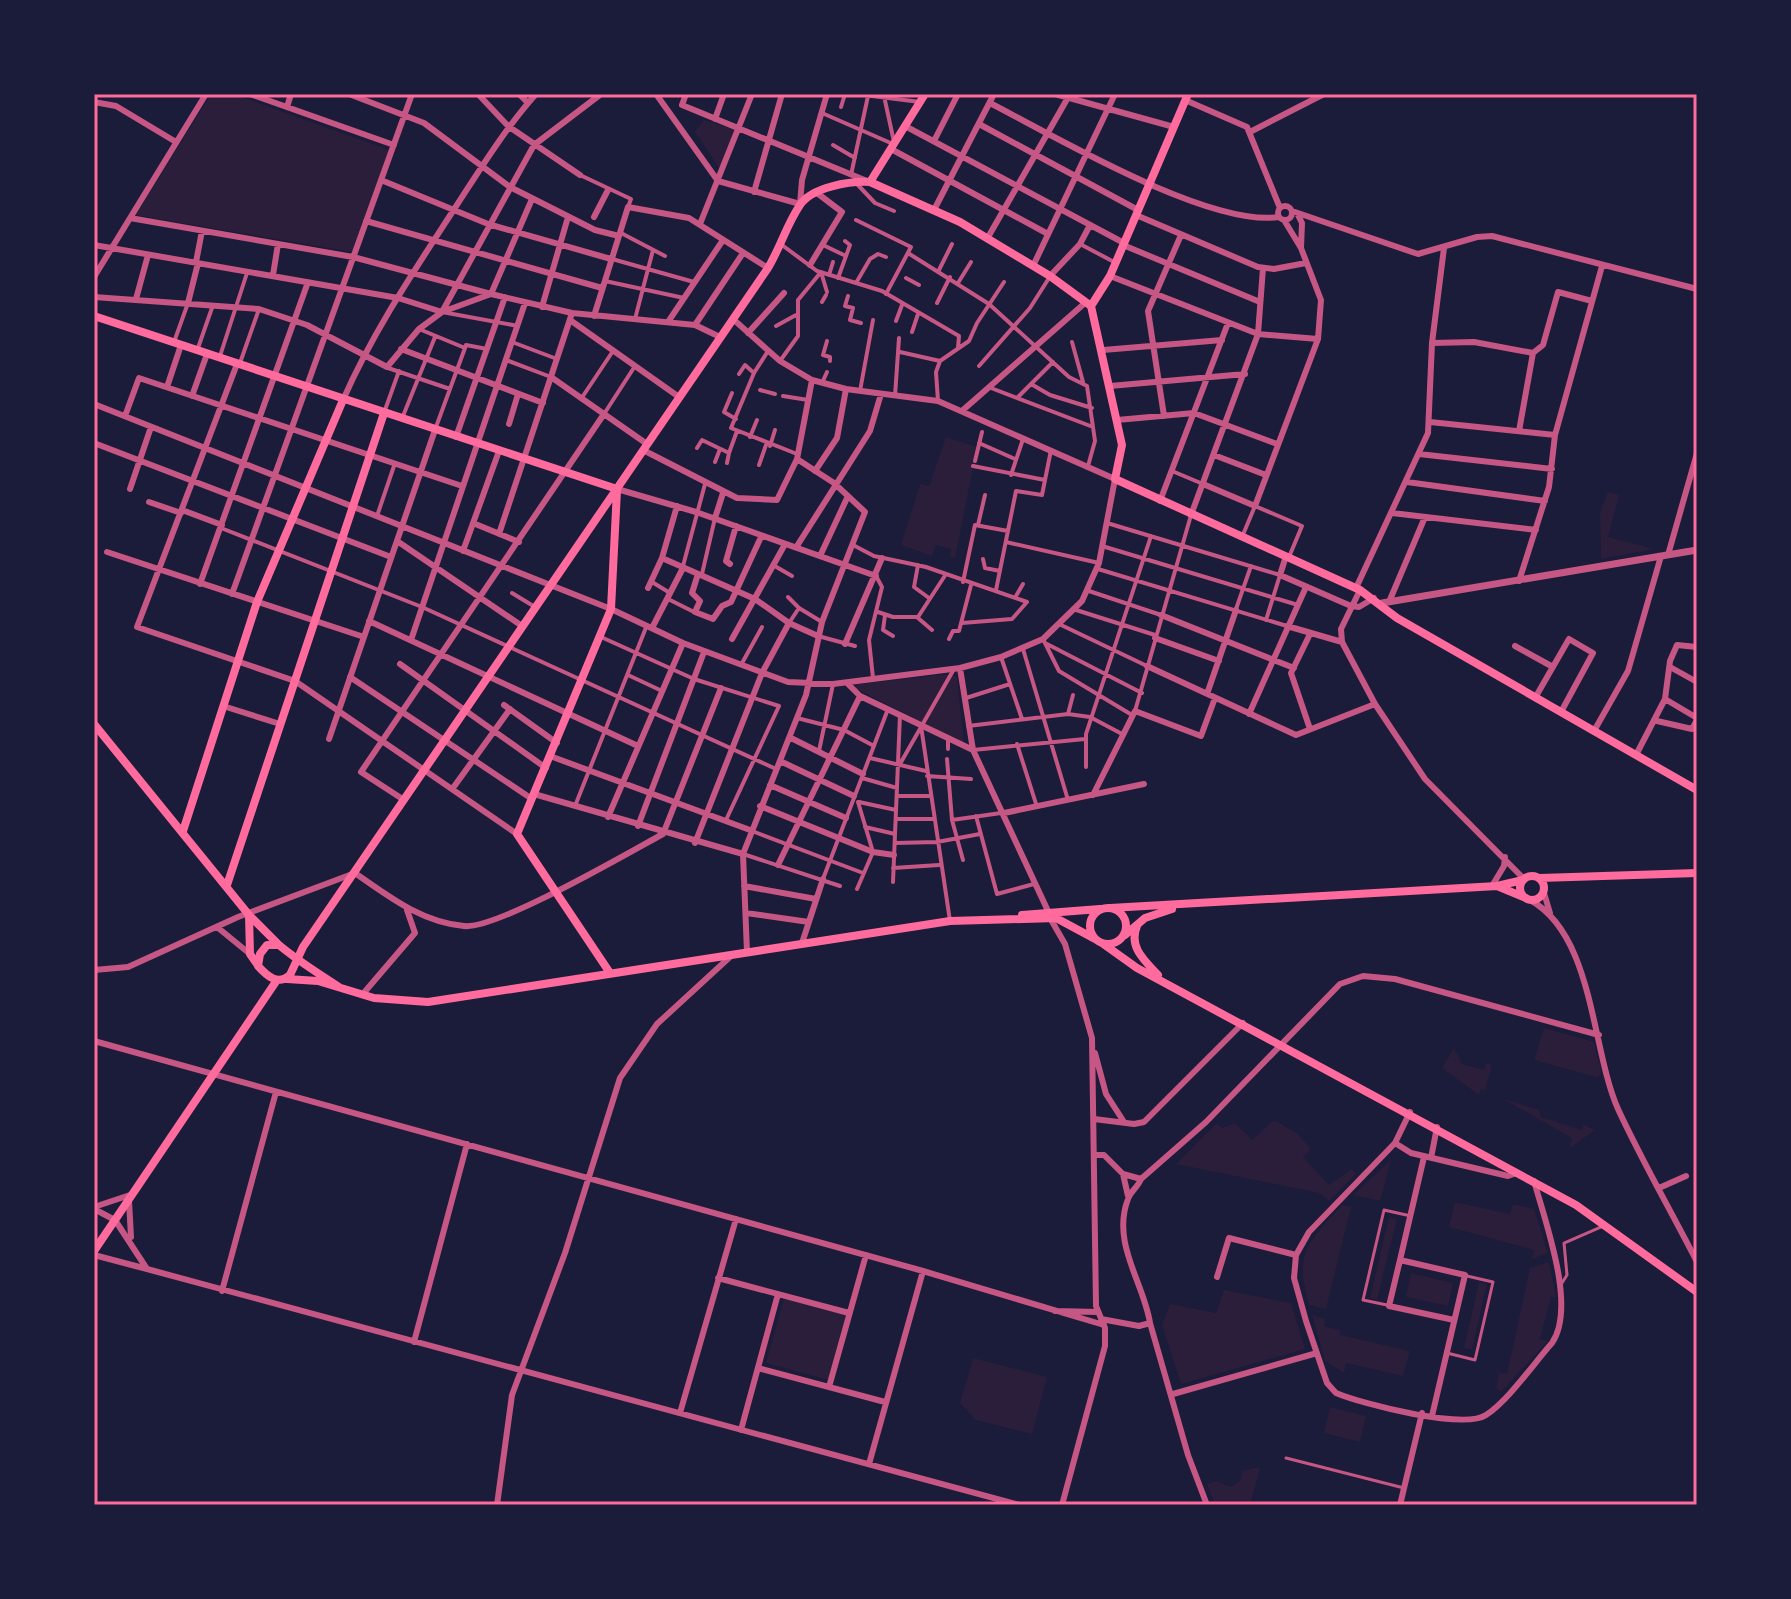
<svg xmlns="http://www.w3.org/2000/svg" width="1791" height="1599" viewBox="0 0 1791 1599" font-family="'Times New Roman',serif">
	<rect width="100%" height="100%" fill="#1b1b3a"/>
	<!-- green -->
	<path fill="#2a1e3b" d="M211,94H233L389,150L352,252L136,215Z
		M704,120L736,130L720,169L695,132Z
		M946,437L977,447L955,559L950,557L951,549L936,545L932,556L901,545L920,484L929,486Z
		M1608,492L1619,495L1608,537L1654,549L1601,559L1600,512Z
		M952,674L957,677L964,744L855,688L858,684Z
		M1544,1028L1594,1042L1601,1071L1599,1078L1534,1060Z
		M1454,1048L1462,1064L1484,1070L1486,1063L1492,1065L1485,1090L1481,1089L1479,1095L1442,1068Z
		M1503,1099L1539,1110L1541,1117L1582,1130L1583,1124L1595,1130L1569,1149L1572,1138Z
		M1274,1120L1298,1134L1311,1149L1303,1157L1329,1185L1352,1169L1356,1174L1329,1201L1319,1193L1176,1164L1216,1124L1223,1128L1235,1123L1252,1140Z
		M1391,1160L1380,1201L1353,1195Z
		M1455,1202L1510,1214L1513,1204L1534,1209L1548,1253L1532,1259L1534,1250L1449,1227Z
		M1342,1205L1351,1207L1326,1309L1309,1305C1294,1252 1307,1244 1342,1205Z
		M1389,1217L1397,1219L1377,1300L1370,1298Z
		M1549,1262L1556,1297H1551L1540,1339L1548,1341L1501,1392L1496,1388L1499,1373L1507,1374L1530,1268Z
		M1411,1273L1453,1283L1448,1306L1406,1297Z
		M1479,1282L1487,1284L1472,1350L1464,1348Z
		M1224,1290L1291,1303L1305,1349L1181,1384L1162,1325L1170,1304L1216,1313Z
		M784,1298L846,1315L828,1380L766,1363Z
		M1312,1315L1325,1319L1324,1326L1340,1330V1335L1410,1351L1403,1376L1346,1363L1344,1373L1325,1361Z
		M973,1358L1047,1377L1032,1434L976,1420L960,1403Z
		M1330,1407L1366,1416L1360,1442L1324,1433Z
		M1260,1467L1250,1505L1214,1502L1207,1484L1217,1481L1231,1487L1240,1481L1242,1471Z"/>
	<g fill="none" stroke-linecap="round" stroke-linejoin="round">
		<!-- service -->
		<path stroke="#c65784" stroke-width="3" d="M1562,1283L1567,1275L1564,1243L1603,1226
			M1387,1305L1363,1300L1384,1210L1411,1216
			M1447,1353L1475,1360L1493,1282L1467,1276
			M1286,1458L1404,1488"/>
		<!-- pedestrian -->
		<path stroke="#c65784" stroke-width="4" d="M856,94L920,102
			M884,96L894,142
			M841,107L845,94
			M822,113L893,144
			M833,145L855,158
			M580,175L631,199L628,207
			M851,175L868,96
			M857,184L875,203L894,211
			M856,220L911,247L886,294
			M621,233L665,256
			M1080,244L1116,263
			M782,245L817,271L882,291L959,336L958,348
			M823,245L846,256
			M908,253L989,304L1069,377L1087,386L1095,441L1088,466
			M612,259L694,282
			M939,270L952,244
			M821,272L827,292
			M829,275L833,262
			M838,278L850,245L845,241
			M906,278L919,285
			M605,281L684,298
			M856,283L870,259L878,254L886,257
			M958,283L971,262
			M848,296L845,306L853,308L850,320L861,323
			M822,302L826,295
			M937,303L950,277
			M442,312L518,326
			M635,319L653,250
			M896,321L902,305
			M776,326L796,315
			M419,329L465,348L466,345L487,349
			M912,332L918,314
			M827,341L823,355L830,357V361
			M174,342L188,303
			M512,342L557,359
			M1072,342L1083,382
			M198,348L213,305
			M768,351L754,373L731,428L797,454
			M900,352L940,361
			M220,356L247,273
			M506,360L551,377
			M780,361L798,336V300L821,272
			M240,363L259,309
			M979,366L1030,308L1049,278
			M388,368L450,389
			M739,374L745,365L754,373
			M822,383L827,372
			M1031,384L1050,395L1092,408
			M991,388L1093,427
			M760,390L775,394
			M860,391L873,320
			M732,393L724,412L736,419
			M783,396L808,400
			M895,396L899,338
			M1018,397L1053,362
			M581,399L613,351
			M938,401L936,372L940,361L969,341L977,323L1004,282
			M385,410L399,371
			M604,414L635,366
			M403,416L435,337
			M436,427L465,348
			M750,437L757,420
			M979,443L1015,459
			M770,446L775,430
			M697,448L702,440L729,453L737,431
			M975,461L982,432
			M715,462L720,449
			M727,463L729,453
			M759,465L766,445
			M973,466L1045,480
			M1172,471L1203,484
			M1011,475L1023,439
			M377,516L395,463
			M1107,523L1280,575L1266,620
			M978,525L985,495
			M221,528L422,607L776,769
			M1242,537L1255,506L1302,526L1289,557
			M1006,542L1099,563
			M853,545L874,556L926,567L1027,602L1012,619L962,623
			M1102,546L1298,605
			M983,559L985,568L1000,571
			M773,565L792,576
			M918,565L914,587L929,598
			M683,566L705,484
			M1098,569L1287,626
			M702,574L715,518
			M652,582L670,593
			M963,582L975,525L1008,531
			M996,590L1016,491L1042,495L1051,450
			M1089,591L1161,615
			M512,593L535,607
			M1016,596L1023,584
			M788,597L799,608
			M668,599L694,612
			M1073,609L1155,635
			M1236,609L1251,566
			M878,612L893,617H918L946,574
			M885,615L883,630L893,636
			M918,618L932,630
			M789,623L799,608L822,622
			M1059,624L1147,666
			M818,636L855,646
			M601,637L694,679L779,706L726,820
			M949,639L953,631H959L971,585
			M1043,639L1059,671L1132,715
			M1047,644L1142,693
			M1023,649L1068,800
			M1001,657L1022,719
			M741,665L762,627
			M628,675L662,691
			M873,678L869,640L882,587L876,576
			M966,698L1010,684
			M1135,711L1191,515
			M1068,714L1073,695
			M797,718L844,730L874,746
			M921,726L950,921
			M968,726L1068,714L1090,717L1124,735
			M1017,744L1037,807
			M948,749V739
			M973,750L1085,739
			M819,751L833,684
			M870,758L926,771
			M947,759L952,820L963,860
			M900,764L954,669
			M1086,767V734L1151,536
			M927,776L971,779
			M862,778L897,788
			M897,796H930
			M859,802L896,810
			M575,806L647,625
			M976,816L997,894L1034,884
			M896,819H933
			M952,820L1001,813
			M865,827L895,834
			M752,831L863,873
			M895,843L937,842L980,834
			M743,854L840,886
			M893,868L939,865
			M823,879L888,709
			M893,882L900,715
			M857,889L873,852L858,802"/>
		<!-- minor -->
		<path stroke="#c65784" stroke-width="6" d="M250,94L394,145
			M349,94L424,123L510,187L595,230L619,236
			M478,94L508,126L580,175
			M519,94L528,103
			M656,94L718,181
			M1055,94L1174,127
			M1185,100L1247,127L1280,208
			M94,102L116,106L176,142
			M990,103C1056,137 1208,227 1279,217
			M682,105L867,181
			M682,105L686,94
			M287,107L291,94
			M715,119L724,94
			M979,124L1138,210
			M905,126L1124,243
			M1250,132L1324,94
			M934,141L958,94
			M891,149L1048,234
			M381,180L488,224L611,259
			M718,181L800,204L802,180L827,94
			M754,192L782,94
			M1278 213a7 7 0 1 1 14 0a7 7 0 1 1-14 0Z
			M934,210L994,94
			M1292,211L1418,254L1477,237L1492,236L1697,289
			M1136,215L1258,267L1274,269L1306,263
			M594,217L608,190
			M130,218L353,257L491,294L532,199
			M1284,220L1301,248L1302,223L1297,213
			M366,221L602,288
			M700,224L752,94
			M987,239L1070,94
			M94,245L398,298L442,312L534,145L601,94
			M1123,245L1260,302
			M196,262L202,231
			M810,265L842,212L817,193
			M1033,266L1115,94
			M273,275L278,244
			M1050,276L1080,244L1090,225
			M1110,276L1258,334L1318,339
			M94,277L206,94
			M94,297L259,309L307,325L387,367L419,329L442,312L491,294L572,313L695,325L720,337
			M136,299L148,255
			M188,303L198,263
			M542,307L568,217
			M594,316L628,207L689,218L768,268
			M570,320L679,397
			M668,322L723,240
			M695,325L743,253
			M748,333L784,293
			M1432,343L1474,342L1533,353
			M401,349L543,403
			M1103,350L1222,340
			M237,364L137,627L295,681L517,834
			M551,377L647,444
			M1110,386L1245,374
			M167,387L181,345
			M192,396L207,354
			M343,400C372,334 412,274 451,214C478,173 503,131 536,94
			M94,404L611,609L683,643L788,682L833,684L960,668L1001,657L1043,639L1082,601L1099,563L1115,479L938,401L846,389L812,380L780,361L733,319
			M963,410L1085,303
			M125,416L139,378L462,486
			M1164,416L1148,311L1181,235
			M1117,420L1194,413L1277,444
			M1430,422L1555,435
			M509,424L518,394
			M1519,431L1533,353L1543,345L1558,292L1592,301
			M456,437L505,297
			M94,443L391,557
			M643,450L737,498L777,500L797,459L812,380
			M1419,454L1552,469
			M1214,455L1266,475
			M815,471L837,438L846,389
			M1407,482L1545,501
			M1203,484L1255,506L1318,339L1321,300L1301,248
			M130,489L151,427
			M617,489L696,512L876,576
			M1160,501L1228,323
			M149,502L181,513
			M182,510L222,525
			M1392,513L1536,530
			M1191,515L1258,334L1263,268
			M715,518L723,493
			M473,523L519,542
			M499,534L572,313
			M397,541L522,626
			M797,546L870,431L881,394
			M463,551L499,451
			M107,552L364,637
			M1668,555L1697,453
			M820,556L848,496
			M1286,556L1280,575L1351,606L1359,607L1374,598
			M662,558L755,599L789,623L818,636
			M730,564L726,561L736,526
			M698,574L692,593L700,601L695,612L713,619L722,606L731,602L761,537
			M1519,581L1549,487L1555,435L1602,266
			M200,584L308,282
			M648,588L662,558L677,506
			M1356,588L1428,433L1432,343L1444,248
			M1360,590L1341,629L1342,642L1375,704L1425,779L1524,879
			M232,594L412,94
			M1389,602L1425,517
			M1161,615L1294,668
			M369,621L638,746
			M1287,626L1342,642
			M652,628L683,568
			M1310,634L1291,673L1310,729
			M1155,638L1219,661
			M732,639L784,546
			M411,640L525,303
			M845,644L882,558
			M1515,646L1553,667
			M400,664L546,768
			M1147,666L1296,735L1375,704
			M1670,667L1697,682
			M960,668L973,750L1048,911
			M350,677L532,799
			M847,683L860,696L973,750
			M1207,694L1236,610
			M1535,698L1569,639L1593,653L1561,712
			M1665,699L1697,718
			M504,705L557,743
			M223,706L280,724
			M1249,714L1306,587
			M1657,721L1692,729L1697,720
			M1594,731L1628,671L1661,556
			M791,738L863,774
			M329,739L435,430
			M1636,755L1665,699L1670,661L1677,645L1697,647
			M550,756L750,830
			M780,761L854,796
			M770,785L846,818
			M453,788L510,709
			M534,794L743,854
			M1093,795L1135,711L1201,736L1215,698
			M404,800L361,772L604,414
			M760,806L873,852L894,855
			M1004,813L1144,784
			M608,817L683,643
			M638,826L704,652
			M695,843L762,673L789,623
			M778,865L860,696
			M744,886L816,899
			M1492,886L1504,866L1505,857
			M1544,893L1550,913
			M1530,900C1594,935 1591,1048 1618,1109C1642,1161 1671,1211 1697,1262
			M746,913L809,922
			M1050,918L1065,944L1092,1038L1096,1306L1105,1328V1346L1062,1505
			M217,927L250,954
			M802,943L823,879
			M747,952L743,854L806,695L822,622L865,512L834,483L797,459
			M94,970L128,967L238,917L355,873C388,896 421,922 464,926C496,930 628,853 663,834L721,688
			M362,995L415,933L407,910
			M94,1041L923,1271L1104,1325
			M1095,1053L1106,1094L1124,1122
			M1410,1112L1395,1143L1309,1232L1296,1255L1294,1278L1306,1321L1327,1383L1336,1393C1362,1404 1464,1430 1486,1415C1508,1401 1534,1363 1552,1343C1577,1307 1545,1221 1534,1181
			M1094,1119L1134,1124L1144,1122L1243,1023
			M1395,1143L1411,1153L1508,1176L1517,1173
			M1095,1155H1104L1123,1174L1141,1179
			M1431,1158L1437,1127
			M1123,1174L1128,1196
			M1659,1188L1686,1176
			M129,1201L131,1237
			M94,1207L130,1195
			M94,1209L115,1220L147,1269L94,1255
			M1400,1260L1424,1157
			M147,1269L1019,1505
			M1217,1277L1229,1238L1296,1255
			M718,1278L849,1313
			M222,1291L276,1092
			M1055,1311L1098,1312
			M1101,1319L1139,1326L1150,1323C1144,1283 1111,1243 1128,1199C1130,1192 1138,1187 1141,1179L1206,1122L1340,984L1363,976L1395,979L1599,1035
			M1150,1323L1188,1455L1207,1505
			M414,1342L467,1144
			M758,1368L885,1402
			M829,1387L866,1255
			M1173,1394L1317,1353
			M680,1413L736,1219
			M1432,1416L1465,1275L1400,1260L1389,1306L1454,1320
			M741,1430L778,1294
			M869,1464L923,1271
			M497,1505L512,1395L565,1253L620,1078L657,1024L731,956
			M1400,1505L1422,1413"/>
		<!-- tertiary -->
		<path stroke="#c65784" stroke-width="7" d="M1382,603L1697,550"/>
		<!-- secondary -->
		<path stroke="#ff6b9d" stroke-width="8" d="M870,182L925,94
			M1091,306L1110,276L1188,94
			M94,316L617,489
			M94,724L249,915L278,944
			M183,831L257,602L343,400
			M1520 888a12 12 0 1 1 24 0a12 12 0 1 1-24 0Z
			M1540,878L1697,873
			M227,885L384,413
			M1497,886L1526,898
			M1090 926a18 18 0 1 1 36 0a18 18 0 1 1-36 0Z
			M1110,908L1497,886L1523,880
			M249,915L250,954L257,964
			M1022,915L1100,909
			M1137,926C1128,947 1145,961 1158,975
			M1125,935L1145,918L1172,909
			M1102,943L1137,968L1576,1205L1697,1292
			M610,973L517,834L611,609L617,490
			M287,979L318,981L374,998L428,1002L950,921L1056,918L1095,939
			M339,987C318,973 298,961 279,945H267L260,954L258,966C267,976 278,986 290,975L303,947L768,268C780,248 787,224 800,205C812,187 850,181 870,182L960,222L1050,276L1091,306L1122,445L1115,479L1360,590L1397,618L1697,790
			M94,1251L277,980"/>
	</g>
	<!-- border -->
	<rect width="1791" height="1599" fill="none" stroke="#1b1b3a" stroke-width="192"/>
	<rect x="96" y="96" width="1599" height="1407" fill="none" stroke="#ff6b9d" stroke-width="3"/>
</svg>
